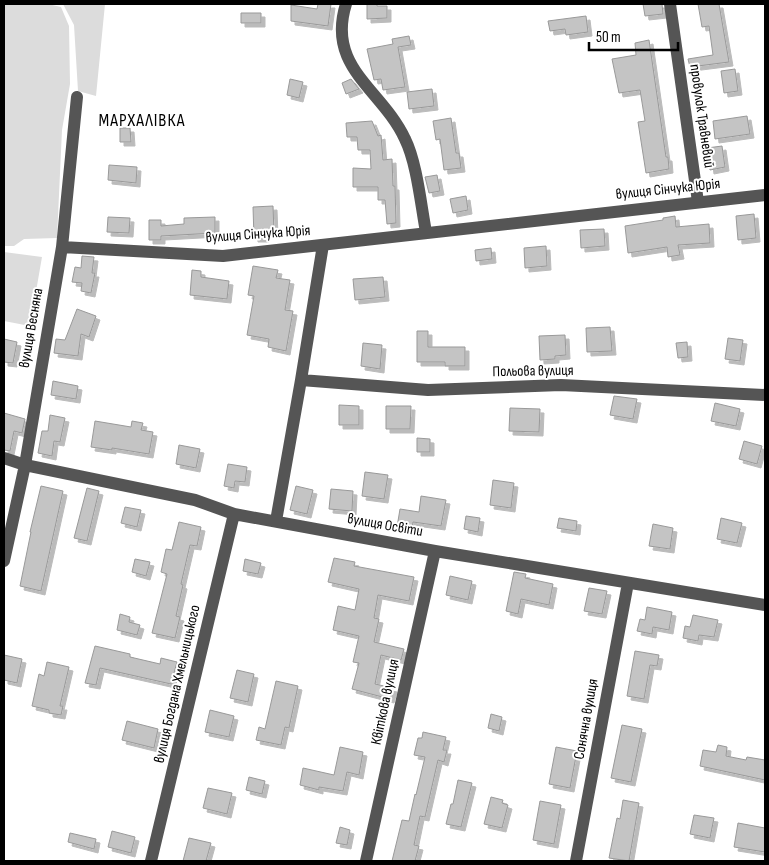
<svg xmlns="http://www.w3.org/2000/svg" width="769" height="865" viewBox="0 0 769 865" font-family="'Sofia Sans Condensed',sans-serif">
	<defs>
		<filter id="shadow"><feDropShadow dx="4" dy="4" stdDeviation="0" flood-color="#0004"/></filter>
	</defs>
	<rect width="100%" height="100%" fill="#fff"/>
	<!-- green -->
	<path fill="#dcdcdc" d="M5,4H48L61,7L69,26L70,84L62,130L57,238L24,239L14,246H4Z
		M63,4H105L96,96L78,91L74,25Z
		M4,252L42,257L30,326L4,321Z"/>
	<!-- building -->
	<path fill="#c4c4c4" stroke="#999" filter="url(#shadow)" d="M318,4H331L328,26L291,21V5L317,9Z
		M367,4H377V6H387V18L367,19Z
		M643,4H662L663,14L645,16Z
		M698,4H719L729,62L690,67L688,59L713,55L709,26L702,27Z
		M241,13H261V23H241Z
		M586,16L588,32L566,35L565,29L550,31L548,21Z
		M409,36L411,45L398,47L405,87L383,90L381,79L374,80L367,49L393,44L392,39Z
		M649,40L666,157H668L669,169L646,173L638,122L645,121L640,90L619,93L612,59L636,55L635,43Z
		M735,69L738,91L724,93L721,71Z
		M290,79L303,82L299,98L287,95Z
		M351,79L359,89L346,94L342,83Z
		M432,89L434,106L409,109L407,92Z
		M747,116L750,134L715,139L713,121Z
		M451,118L456,153H459L461,168L444,170L440,139L436,140L433,121Z
		M372,121L378,136L381,135L383,160L392,159L393,186H395L396,223L387,224L385,200H378V187H353V168L371,169L370,150H358L357,137H347L346,123Z
		M120,128H130L131,142H120Z
		M722,146L725,167L710,170L707,148Z
		M109,165L137,167L136,183L108,180Z
		M437,175L440,191L429,193L425,177Z
		M466,196L468,210L453,213L450,199Z
		M273,206L274,232L265,233V238H254L253,207Z
		M754,214L756,238L738,240L736,216Z
		M675,216L676,227L709,224L710,243L678,245L680,255L668,257L667,247L628,253L625,226L663,220V218Z
		M108,217L130,218L129,233L107,232Z
		M215,217V233L161,236V240H149V220H161V226L184,224V218Z
		M604,229L605,246L581,248L580,230Z
		M546,246L547,266L525,268L524,248Z
		M491,248L492,259L476,261L475,250Z
		M82,256L94,257L92,273H95L91,293L81,291L82,283L72,282L75,267L81,268Z
		M253,266L278,270L276,278L290,280L285,310L293,311L286,351L268,347L269,339L247,335L254,296L248,295Z
		M192,270L201,271V277L229,281L227,299L190,295Z
		M383,277L385,297L355,300L353,279Z
		M77,309L96,316L89,337L81,334L78,356L54,353L56,339L65,340Z
		M610,327L612,351L587,352L586,328Z
		M417,331H428V347H465V366H445V362H417Z
		M565,335L566,355L555,356V359L540,360L539,336Z
		M728,338L743,340L740,361L725,359Z
		M4,339L17,342L13,363L4,362Z
		M687,342L688,357L678,358L676,343Z
		M363,343L382,345L380,369L361,366Z
		M53,381L78,386L76,399L51,395Z
		M614,396L637,399L633,419L610,415Z
		M715,403L740,409L736,426L711,421Z
		M339,405L359,406V425H339Z
		M386,406H411L410,429H386Z
		M510,408L540,409L539,432L509,431Z
		M4,413L25,419L22,433L14,431L10,451L4,450Z
		M50,415L65,418L60,442L54,441L52,456L38,453L42,431H48Z
		M95,421L131,427L132,421L143,423L141,430L153,432L149,454L112,448V450L91,447Z
		M417,438L430,439V452H417Z
		M744,441L762,446L757,464L739,459Z
		M179,445L200,449L196,468L176,464Z
		M228,464L247,467L245,482L235,481L234,488L224,486Z
		M365,472L388,475L384,499L362,496Z
		M493,480L514,483L511,508L490,505Z
		M41,486L63,491L41,591L20,586L31,532H30Z
		M296,486L313,490L307,514L290,510Z
		M87,488L99,491L87,541L74,538Z
		M331,489L353,491L352,511L329,509Z
		M421,496L446,500L441,526L413,522L412,529L397,527L400,509L419,512Z
		M125,507L141,510L137,527L121,523Z
		M466,516L480,518L478,532L464,529Z
		M559,518L577,521L576,531L557,528Z
		M721,518L742,523L737,543L717,539Z
		M179,522L201,527L197,546L190,545L181,584L183,585L176,616L180,617L175,638L152,633L167,574L161,572L166,549L172,550Z
		M653,524L673,528L670,549L649,546Z
		M334,558L355,562L354,566L414,577L409,601L378,595L374,618L379,619L374,642L404,649L401,660L381,655L375,684L393,688L390,699L352,689L359,663L353,662L359,636L333,630L338,606L355,610L359,589L328,582Z
		M135,559L150,562L146,576L132,572Z
		M245,559L261,563L258,574L243,571Z
		M514,572L526,574L525,578L553,584L549,605L521,599L518,614L506,611Z
		M450,576L472,581L468,600L446,595Z
		M589,588L607,591L602,614L584,611Z
		M647,607L672,612L669,630L653,627L652,634L637,631L640,619L645,620Z
		M120,614L130,617L129,622L140,625L137,635L117,630Z
		M693,615L718,620L714,637L699,635L698,641L683,638L685,626L690,627Z
		M95,646L130,654V657L160,664L161,658L177,662L171,684L100,668L96,685L85,683Z
		M635,651L659,655L657,666L650,665L644,699L627,696Z
		M4,655L22,659L17,683L4,680Z
		M47,662L69,667L60,706H63L61,715L49,713V710L32,706L39,674L44,676Z
		M237,670L254,674L248,702L230,698Z
		M276,681L298,686L289,728L285,727L281,745L256,740L259,727L265,729Z
		M210,710L234,716L229,737L205,732Z
		M491,714L502,717L499,731L488,728Z
		M127,721L158,729L154,748L122,740Z
		M622,725L642,729L631,782L611,778Z
		M423,732L446,737L443,750H447L444,762L438,760L425,817L420,816L414,845L419,846L415,861H392L402,820L409,821L415,794L416,795L425,757L414,755L418,738H422Z
		M718,745L727,747L726,756L746,760L747,757L765,760V780L700,766L703,750L716,752Z
		M340,747L363,752L359,775L347,772L343,791L319,787V790L300,785L303,768L334,775Z
		M556,747L577,751L570,788L549,784Z
		M249,777L265,781L262,794L246,790Z
		M458,780L472,783L461,827L446,824L451,804H453Z
		M208,788L232,793L227,814L203,808Z
		M491,797L503,800L502,803L508,805L502,828L484,824Z
		M623,800L639,803L629,861L609,858L617,818L620,819Z
		M540,801L561,805L554,844L533,840Z
		M694,815L714,818L710,838L690,834Z
		M738,823L765,828V852L734,847Z
		M340,827L350,830L347,845L336,843Z
		M112,831L135,837L131,853L108,847Z
		M70,833L96,839L94,849L68,842Z
		M189,838L211,843L206,861H183Z"/>
	<g fill="none" stroke-linecap="round" stroke-linejoin="round">
		<!-- minor -->
		<path stroke="#555" stroke-width="12" d="M346,4C326,68 382,89 405,139C417,163 421,206 426,232
			M670,4L698,202
			M62,247L223,256L765,195
			M301,380L428,390L561,385L765,395
			M4,458L25,465L195,500L234,514L435,551L765,605
			M276,521L301,380L323,245
			M4,561L25,465L62,247L77,97
			M151,861L234,514
			M366,861L435,551
			M576,861L628,583"/>
	</g>
	<g text-anchor="middle" dominant-baseline="central" stroke-width="4" stroke-linejoin="round" paint-order="stroke">
		<!-- street labels -->
		<g font-size="15" fill="#000" stroke="#fff">
			<text transform="translate(702 116) rotate(82)">провулок Травневий</text>
			<text transform="translate(668 189) rotate(-6)">вулиця Сінчука Юрія</text>
			<text transform="translate(258 234) rotate(-4)">вулиця Сінчука Юрія</text>
			<text transform="translate(31 328) rotate(-80)">вулиця Весняна</text>
			<text transform="translate(533 371) rotate(-1)">Польова вулиця</text>
			<text transform="translate(385 525) rotate(10)">вулиця Освіти</text>
			<text transform="translate(177 684) rotate(-77)">вулиця Богдана Хмельницького</text>
			<text transform="translate(385 702) rotate(-78)">Квіткова вулиця</text>
			<text transform="translate(586 719) rotate(-80)">Сонячна вулиця</text>
		</g>
		<!-- quarter labels -->
		<g font-size="18" letter-spacing="1" fill="#000" stroke="#fff">
			<text x="142" y="120">МАРХАЛІВКА</text>
		</g>
	</g>
	<!-- border -->
	<rect width="769" height="865" fill="none" stroke="#000000" stroke-width="10"/>
	<!-- scale -->
	<path d="M589 42v8h89v-8" fill="none" stroke="#000000" stroke-width="2.5"/>
	<text x="596" y="42" font-size="15" fill="#000000" stroke="#ffffff" stroke-width="4" paint-order="stroke">50 m</text>
</svg>
